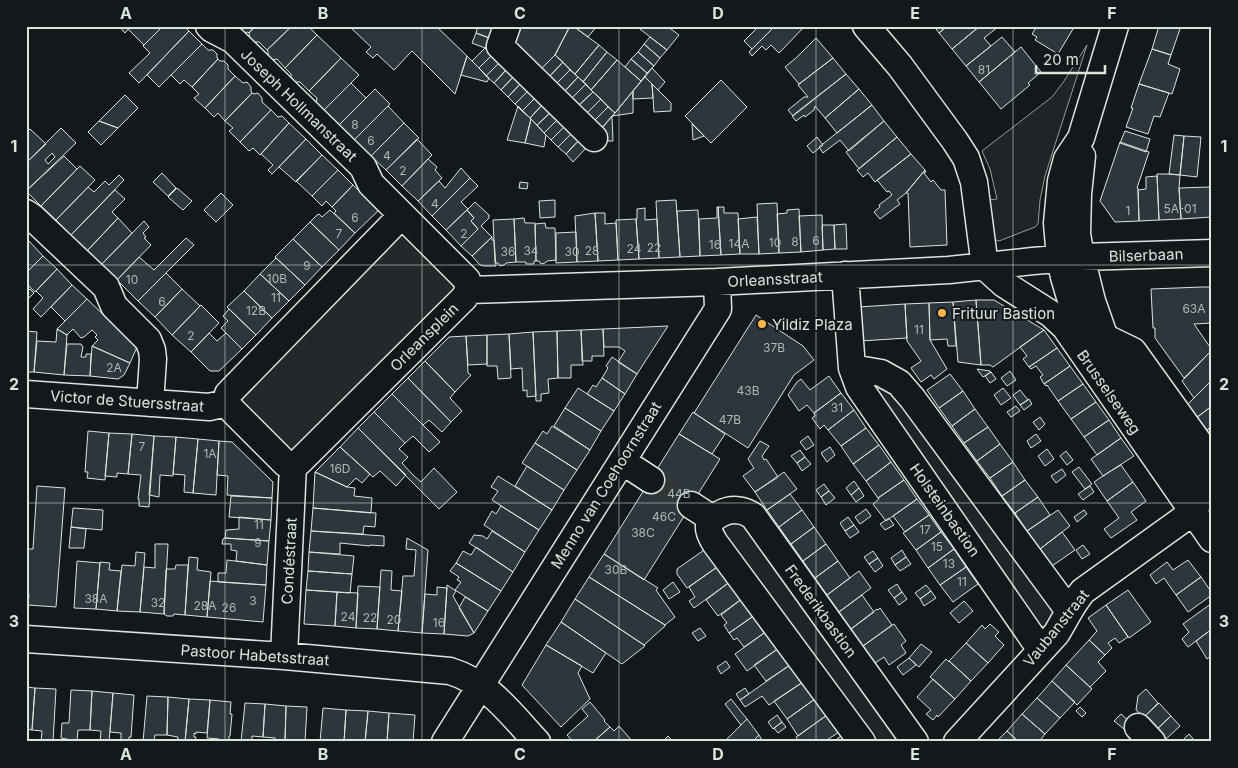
<svg xmlns="http://www.w3.org/2000/svg" width="1238" height="768" viewBox="0 0 1238 768" font-family="Inter,sans-serif">
	<rect width="100%" height="100%" fill="#14181c"/>
	<!-- green -->
	<path fill="#202428" stroke="#939e99" d="M1087,45L1045,176L1040,200L1038,224L1035,227L999,241L996,240L993,237L988,200L997,199L990,169L982,151L1052,97L1064,81Z
		M885,385L892,387L1057,613L1045,627L1038,625L876,394L878,389Z
		M722,518L750,525L904,742H872L715,533Z"/>
	<!-- parking -->
	<path fill="#24282b" stroke="#939e99" d="M398,232H409L455,279L454,292L298,450L284,451L238,406L239,394Z"/>
	<!-- building -->
	<path fill="#2c363c" stroke="#d8e6dc" fill-rule="evenodd" d="M119,26H131L125,33Z
		M131,26H163L144,45L128,29Z
		M163,26H184L189,31L139,83L129,73L150,53L143,46Z
		M240,26H255L249,33L248,32L244,33L240,28Z
		M255,26H292L267,50L259,42H254L250,39L249,33Z
		M292,26H301L303,28L305,26H308L317,35L285,68L277,59L272,60L268,56V51L267,50Z
		M349,26H436L467,56L455,94L412,51L394,70L377,54L373,58L366,52L371,47Z
		M478,26H489L497,29L492,39L476,33Z
		M521,26H570L555,55L541,69L514,43Z
		M570,26H573L599,45L575,74L555,55Z
		M573,26H597L588,37Z
		M636,26H667L679,35L667,50Z
		M752,26H775L752,49L744,41L756,29Z
		M775,26H805L779,53L771,45L766,50L762,46L752,56L749,52Z
		M934,26H947L939,33Z
		M947,26H980L952,49L939,33Z
		M980,26H997L998,27L984,38L991,46L966,66L952,49Z
		M1037,26H1069L1073,29L1058,54L1035,40L1037,37L1032,34Z
		M1159,26H1181L1171,55L1152,49Z
		M189,31L202,44L159,87L147,75Z
		M476,33L492,39L485,48L472,43Z
		M317,35L341,58L309,91L300,82H295L291,78V74L285,68Z
		M650,37L667,50L660,58L644,44Z
		M1002,37L1015,52L979,82L966,66Z
		M816,38L833,58L799,84L785,67L796,58Z
		M202,44L208,50H213L217,54V58L218,59L192,87L184,80L180,84L171,75Z
		M644,44L660,58L654,66L638,52Z
		M599,45L607,52L583,82L575,74Z
		M1021,47L1041,72L1028,83L1030,85L1001,109L979,82Z
		M485,48L492,55L479,68L472,61Z
		M1152,49L1171,55L1168,64L1180,69L1172,94L1139,84Z
		M607,52L617,60L591,90L583,82Z
		M638,52L654,66L647,73L631,59Z
		M492,55L500,62L486,76L479,68Z
		M555,55L563,62L549,77L541,69Z
		M467,56L489,78L487,82L461,75Z
		M341,58L359,75L324,110L316,102L317,98L309,91Z
		M833,58L846,74L793,116L788,110L804,97H808L798,85Z
		M218,59L220,61H224L228,65V69L235,76L205,108L194,98L199,94L192,87Z
		M631,59L647,73L641,81L625,67Z
		M617,60L641,81L615,113L591,90Z
		M500,62L507,69L494,83L486,76Z
		M563,62L570,70L556,84L549,77Z
		M652,68L665,82L658,90L645,77Z
		M507,69L514,76L501,90L494,83Z
		M570,70L578,77L564,92L556,84Z
		M846,74L859,89L825,118L815,106L814,110L805,117L804,115L796,121L792,116Z
		M235,76L243,83L247,82L251,87V91L252,93L225,121L218,113L214,117L205,108Z
		M514,76L521,83L508,97L501,90Z
		M578,77L586,84L571,99L564,92Z
		M645,77L652,84L653,98L633,99V91Z
		M721,80L747,107L711,143L685,116Z
		M351,83L366,98L339,125L324,110Z
		M521,83L529,90L515,104L508,97Z
		M586,84L593,92L578,106L571,99Z
		M652,84L671,103V111L654,112Z
		M1139,84L1169,93L1160,117L1154,116L1148,134L1126,127L1133,108H1131Z
		M375,89L390,104L354,140L339,125Z
		M859,89L872,105L837,133L825,118Z
		M529,90L536,97L522,111L515,104Z
		M633,91V113L612,116L615,113Z
		M593,92L601,99L586,114L578,106Z
		M252,93L254,94L258,93L262,98V102L271,110L240,142L229,131L233,128L225,121Z
		M125,95L138,108L118,128L99,121Z
		M536,97L543,104L530,118L522,111Z
		M601,99L608,107L594,121L586,114Z
		M543,104L551,112L537,125L530,118Z
		M872,105L884,121L849,151L840,140L823,153L819,147Z
		M388,106L404,123L371,156L354,140Z
		M518,106L531,119L525,143L507,140Z
		M608,107L615,113L601,129L594,121Z
		M271,110L278,117L282,116L289,123L260,155L253,148L249,151L240,142Z
		M551,112L558,119L544,133L537,125Z
		M612,116L613,141H602L601,129Z
		M531,119L546,135L544,147L525,143Z
		M558,119L565,126L551,140L544,133Z
		M99,121L118,128L101,145L88,132Z
		M884,121L897,137L859,169L846,152Z
		M289,123L306,139L272,174L268,170L273,165L261,154Z
		M404,123L419,138L386,170L371,156Z
		M692,124L704,136L693,140Z
		M565,126L572,133L558,147L551,140Z
		M61,128L76,143L26,191V163ZM52,153L55,157L48,164L45,160Z
		M30,129L46,144L26,163V132Z
		M1125,131L1150,139L1146,152L1120,143Z
		M572,133L579,140L566,154L558,147Z
		M1174,135L1184,136L1180,175L1169,174Z
		M1184,136L1201,137L1197,177L1180,175Z
		M817,137L823,145L813,153L807,146Z
		M897,137L911,154L875,182L868,173L863,177L857,170Z
		M306,139L322,155L296,182L279,167Z
		M417,139L432,155L402,186L386,170Z
		M579,140L587,147L573,162L566,154Z
		M1120,142L1149,152L1137,188H1138L1139,221L1115,222L1100,201Z
		M911,154L925,170L906,193L897,200L900,204L880,219L874,212L880,207L879,205L892,195L889,191L887,192L877,180Z
		M322,155L338,170L312,196L296,181Z
		M64,156L77,169L41,206L26,191Z
		M428,159L437,167L435,170L442,178L418,201L402,186Z
		M80,166L95,180L56,220L41,206Z
		M461,168L470,178L432,216L418,201L439,181L445,188Z
		M338,170L353,185L332,207L326,201L322,206L312,196Z
		M925,170L926,172L924,173L931,182L933,180L941,190H945L947,245L910,247L908,193H906Z
		M162,173L176,188L168,196L153,182Z
		M1157,174H1169L1180,175L1179,188L1181,219L1159,220Z
		M119,175L124,180L71,235L56,220L88,187L94,192L105,181L109,185Z
		M1157,176L1159,220L1139,221L1138,190L1146,189V177Z
		M470,178L478,186L461,202L468,209L446,230L432,216Z
		M520,182L528,183L527,189L519,188Z
		M353,185L379,210L355,233L334,213L336,211L332,207Z
		M1210,187L1212,217L1181,219L1179,188Z
		M177,188L192,201L183,210L168,197Z
		M115,190L125,199L112,212L118,218L87,251L71,235Z
		M221,193L233,205L216,222L204,210Z
		M555,200V217L540,218L539,201Z
		M676,200L680,257L659,258L656,201Z
		M475,202L489,215V218L481,226L492,237L472,256L461,246L478,229L471,221L474,218L467,210Z
		M777,203L779,253L759,254L757,204Z
		M717,207H718L721,255L700,256L699,219L717,218Z
		M718,207H724V213H738L740,254L721,255Z
		M645,208V220L657,219L659,258L639,259L636,219H637V209Z
		M799,209L801,252L779,253L777,214L787,213V210Z
		M330,210L355,233L339,250L310,222L317,215L319,214L322,217Z
		M467,210L474,218L471,221L478,229L461,246L446,230Z
		M698,210L700,256L680,257L677,211Z
		M595,213H605V224L616,223L618,260L598,261Z
		M595,213L598,261L577,262L575,216Z
		M822,215L823,250L801,252L799,216Z
		M757,217L759,254H740L738,219Z
		M118,218L132,233L101,265L87,251Z
		M524,218L525,223H535L536,261H534V264H526V262H516L514,219Z
		M514,219L516,262L506,263L504,265L500,266L498,263H495L493,220Z
		M636,219L639,259L618,260L616,220Z
		M144,221L149,227L143,233L146,237L144,238L151,245L117,280L101,265Z
		M310,222L339,250L322,267L293,239Z
		M545,223L546,228H555L556,260L547,261L545,263L541,264L539,261H536L535,224Z
		M846,224L847,249H835L834,225Z
		M822,225H834L835,249L823,250Z
		M576,232L577,262L556,263V233Z
		M492,237V240H494L496,266H484L480,265L472,256Z
		M186,238L194,245L138,301L117,280L139,257L154,270Z
		M293,239L322,267L305,285L275,257Z
		M28,240L43,256L26,273V242Z
		M43,256L57,269L35,292L26,283V273Z
		M276,258L305,285L289,301L260,274Z
		M57,269L72,285L41,317L33,309L43,298L36,291Z
		M166,273L182,289L155,317L138,301Z
		M260,274L289,301L272,318L244,291Z
		M72,285L87,299L65,321L51,307Z
		M1202,287H1212V323L1194,324L1212,350L1184,378L1155,338V328H1153L1151,289Z
		M30,289L34,293L27,300L26,299V292Z
		M182,289L200,306L172,335L155,317Z
		M244,291L272,318L256,335L227,307Z
		M87,299L137,347L130,363L92,346L98,340L95,337L97,335L92,330L84,337L81,338L73,329L67,335L57,329Z
		M976,300H994L1044,330L993,367L990,365H981Z
		M976,300L981,365L958,362L953,302Z
		M953,302L956,346H948L947,339L930,340L929,303Z
		M929,303L930,340L947,369L934,379L931,375L921,382L911,368L921,361L907,341L905,304Z
		M905,304L907,338L860,341L858,307Z
		M201,305L219,323L191,352L172,335Z
		M229,309L256,335L242,349L221,328L228,321L223,316Z
		M756,315L803,346L814,360L794,375L748,448L694,413Z
		M668,326L637,374L618,362L625,351L619,347H604L603,329Z
		M57,329L67,335L64,375L34,372L37,341L56,342Z
		M603,329L604,356H592V361H582L581,330Z
		M581,330L583,365H571V378H558L557,331Z
		M1044,330L1057,348L1029,367L1023,359L1027,356L1020,347Z
		M26,331L37,332L34,372H26Z
		M557,331L558,378L548,379L549,393L541,394V401H536L533,332Z
		M533,332L536,396L527,397V390L523,391L522,368L511,369L509,334Z
		M209,333L217,341L226,333L242,349L219,371H210L191,352Z
		M509,334L511,378L498,379L497,366H487V335Z
		M487,335V364L468,365L466,336Z
		M466,336L468,373L471,375L455,392L425,361L449,337Z
		M67,344H81L83,347L81,357H86V354H91L90,376L64,375Z
		M92,346L130,363L124,375L118,379L90,376Z
		M1057,348L1070,366L1044,384L1040,377L1043,375L1036,366L1031,369L1029,367Z
		M1212,350V380L1194,398L1182,381Z
		M612,357L637,374L625,394L602,378L608,368L606,366Z
		M425,361L455,392L450,398L462,411L451,422L408,378Z
		M1070,366L1083,384L1058,401L1047,385L1046,386L1044,384Z
		M977,369L990,371L991,372L983,377Z
		M1010,371L1016,380L1007,386L1001,378Z
		M991,372L996,379L990,383L985,376Z
		M950,374L963,391L939,408L927,390Z
		M829,376L841,393L814,413L807,405L799,411L788,395L797,382L801,379L810,390Z
		M408,378L451,422L442,432L429,420L423,425L392,394Z
		M602,378L625,394L614,411L587,394L593,385L596,387Z
		M1212,380V406L1196,418L1187,405Z
		M1083,384L1096,402L1071,419L1058,401Z
		M578,388L614,411L601,431L565,408Z
		M1003,388L1011,398L1001,405L994,395Z
		M1020,390L1028,400L1020,405L1013,395Z
		M963,391L975,409L952,426L939,408Z
		M841,393L854,410L828,430L824,425L820,429L812,418L815,416L814,413Z
		M392,394L440,442L429,452L413,436L405,443L374,412Z
		M1029,399L1032,404L1024,410L1020,405Z
		M1096,402L1109,420L1084,437L1071,419Z
		M1016,406L1020,411L1011,417L1007,412Z
		M1212,406V426L1206,431L1196,418Z
		M565,408L601,431L590,450L554,426Z
		M975,409L988,427L964,443L952,426Z
		M854,410L866,428L841,446L828,430Z
		M374,412L405,443L399,449L408,457L402,463L413,475L421,482L434,468L457,492L439,509L358,428Z
		M693,412L725,434L712,454L679,434Z
		M1040,417L1045,424L1039,430L1033,422Z
		M1109,420L1121,438L1097,455L1084,437Z
		M552,426L590,450L577,470L535,443L543,431L547,434Z
		M1212,426V439L1206,431Z
		M988,427L1000,444L977,461L964,443Z
		M358,428L406,475L396,486L380,471L373,477L340,447Z
		M866,428L879,445L853,464L841,446Z
		M88,431L109,433L105,480L87,478L88,472H85Z
		M109,433L132,434L128,474L117,473V477L105,476Z
		M132,434L154,436L149,507L139,506V499H138L141,475L128,474Z
		M679,434L720,459L644,580L604,554Z
		M1036,434L1041,441L1031,448L1027,441Z
		M154,436L176,437L173,476L160,475L159,497L149,495Z
		M808,436L814,445L806,450L800,442Z
		M176,437L198,439L193,493L184,492L185,475L173,474Z
		M1121,438L1134,456L1103,476L1091,459Z
		M198,439L219,441L216,495L193,493Z
		M219,441L232,442L273,482L272,498L227,495L228,476L217,475Z
		M760,441L769,446L762,456L764,460L766,459L778,477L755,492L743,476L754,468L748,459Z
		M535,443L577,470L564,490L522,463Z
		M1000,444L1013,462L990,478L977,461Z
		M879,445L891,462L866,481L853,464Z
		M340,447L370,474L362,483L356,478L347,487L315,472Z
		M830,447L835,455L827,462L821,453Z
		M1047,449L1054,459L1045,466L1038,456Z
		M800,450L805,457L797,463L791,456Z
		M1066,451L1073,460L1067,465L1060,456Z
		M805,457L811,464L802,471L797,463Z
		M891,462L904,480L878,498L866,481Z
		M1013,462L1025,480L1002,496L990,478Z
		M1121,465L1133,482L1107,501L1094,482L1109,472Z
		M527,466L564,490L552,510L515,486Z
		M1079,467L1092,484L1085,489L1072,472Z
		M1062,469L1066,475L1056,483L1051,476Z
		M315,472L347,487L355,488L354,496L372,498L371,513L313,508Z
		M784,472L797,489L767,510L755,492Z
		M498,476L552,510L539,530L492,500L498,491L491,487Z
		M904,480L917,499L886,521L873,504L879,499L878,498Z
		M1025,480L1038,497L1015,513L1002,496Z
		M854,481L859,488L851,495L846,488Z
		M1133,482L1146,501L1131,512L1137,520L1111,538L1104,529L1119,518L1107,501Z
		M824,484L829,491L821,497L816,490Z
		M37,486L65,488L56,607L28,605L29,594H26V549H33Z
		M1090,486L1094,492L1083,500L1078,494Z
		M859,488L864,496L856,502L851,495Z
		M829,491L835,498L826,505L821,497Z
		M790,494L802,510L779,527L767,510Z
		M231,496L272,498L271,520L229,517Z
		M1038,497L1050,515L1027,531L1015,513Z
		M917,499L929,515L905,532L893,516Z
		M501,506L539,530L525,552L484,525L492,511L496,514Z
		M73,508L103,510L102,530L71,527Z
		M313,508L376,513L375,527L364,526L363,534L311,531Z
		M866,509L871,516L860,524L855,517Z
		M802,510L814,527L791,544L779,527Z
		M1058,510L1070,526L1040,549L1027,531Z
		M1084,510L1087,514L1077,522L1074,517Z
		M929,515L941,532L916,550L903,533Z
		M239,517L271,520L269,541L225,538L226,530L239,529Z
		M848,517L854,525L845,531L840,523Z
		M889,518L894,525L885,530L880,524Z
		M854,525L859,532L850,538L845,531Z
		M71,527L86,529L84,548H69Z
		M814,527L826,544L803,561L791,544Z
		M311,531L384,536V546L370,545V546L340,543V554L309,552Z
		M492,531L525,552L513,572L469,543L474,535L483,536L487,539Z
		M941,532L954,549L928,568L916,550Z
		M1062,532L1075,550L1052,566L1040,549Z
		M225,538L269,541L267,565L236,561L237,551L231,550V544H222L223,539Z
		M407,538L428,550L422,633L398,631L403,576H414L416,550L406,549Z
		M155,544H168L164,614L140,612L144,567L155,568Z
		M826,544L838,561L815,578L803,561Z
		M1083,545L1090,554L1082,559L1076,550Z
		M476,547L513,572L501,591L456,563L463,551L471,555Z
		M707,548L720,565L687,588L677,574V569Z
		M954,549L966,567L940,585L928,568Z
		M902,550L906,557L895,565L891,558Z
		M873,551L878,558L869,564L864,557Z
		M136,552L145,553L140,612L117,611L122,565L135,566Z
		M309,552L354,556L352,574L308,571Z
		M604,554L658,588L656,590L675,617L665,625L589,577Z
		M189,557L198,558L197,570L211,572L207,617L185,615Z
		M906,557L911,564L900,571L895,565Z
		M878,558L883,566L875,572L869,564Z
		M227,560L267,565L266,585L218,582V573H226Z
		M1188,560L1201,577L1176,595L1164,578L1156,584L1150,575L1167,562L1173,570Z
		M77,561L100,563L96,609L74,608Z
		M838,561L850,578L827,595L815,578Z
		M100,562L110,563L109,570L121,571L117,611L96,609Z
		M456,563L501,591L488,611L455,590L461,582L457,580L459,577L450,571Z
		M176,565H188L185,615L174,614L173,616H167L164,614L166,569H175Z
		M720,565L731,581L694,608L689,601L695,597L689,587Z
		M966,567L978,584L953,602L940,585Z
		M381,570L392,571L391,590L402,591L398,631L377,629Z
		M308,571L352,574L350,593L306,590Z
		M859,571L871,588L839,612L827,595Z
		M589,577L665,625V626L644,645L575,599Z
		M1201,577L1212,593V595L1188,612L1176,595Z
		M210,581L266,585L263,622L207,617Z
		M731,581L743,598L718,616L706,600Z
		M673,582L680,592L669,599L663,590Z
		M897,584L902,592L894,598L888,590Z
		M447,585L456,591L453,596L474,633L468,636L444,634Z
		M926,585L931,591L920,599L915,593Z
		M358,586L380,587L377,629L356,628Z
		M437,587L447,588L444,634L422,633L425,594L437,595Z
		M306,590L337,592L335,626L304,624Z
		M1128,590L1151,622L1129,638L1106,605Z
		M931,591L936,598L924,606L920,599Z
		M337,592L358,593L356,628L335,626Z
		M902,592L907,599L899,605L894,598Z
		M862,595L874,612L851,629L839,612Z
		M465,597L488,611L474,633L459,608Z
		M743,598L755,615L729,633L724,625L727,623L721,615Z
		M575,599L644,645L645,646L622,664L561,622Z
		M964,601L973,611L959,623L950,613Z
		M1212,603V629L1188,647L1182,639L1189,632L1183,624Z
		M1106,605L1128,637L1119,643L1115,638L1108,643L1112,648L1105,655L1089,640L1097,631L1088,618Z
		M880,608L892,625L863,646L851,629L877,609L878,610Z
		M755,615L767,631L744,647L737,638L734,640L729,633Z
		M561,622L606,653L593,673L546,645Z
		M894,624L906,641L901,645L906,653L889,665L884,657L875,663L863,646Z
		M990,624L999,632L995,636L1004,645L988,663L966,643L982,625L985,629Z
		M700,628L706,636L698,641L692,633Z
		M1212,629V655L1207,659L1196,641Z
		M767,631L779,648L747,671L735,654Z
		M1089,640L1105,655L1098,662L1106,671L1090,687L1066,665Z
		M966,643L988,663L971,681L949,661Z
		M921,644L932,652L919,667L909,658Z
		M546,645L582,666L578,673L590,699L561,727L522,685Z
		M779,648L790,665L766,681L754,665Z
		M909,658L916,665L903,675L897,667Z
		M946,659L949,662V661L971,681L955,699L930,677Z
		M726,661L730,667L721,674L717,667Z
		M790,665L803,682L769,705L762,696L745,707L740,700Z
		M1066,665L1092,689L1077,705L1052,681Z
		M933,679L955,699L938,717L937,715L933,720L926,714L931,710L917,697Z
		M1052,681L1075,702L1060,718L1037,698Z
		M803,682L815,699L787,719L774,701Z
		M26,687L35,688L32,730L26,729Z
		M35,688L56,689L53,742H41L42,731L32,730Z
		M745,688L749,694L740,700L736,694Z
		M1146,689L1158,703L1144,717L1136,710L1138,696Z
		M71,690L92,691L90,730H78L77,741L61,738L62,723H69Z
		M92,691L113,693L109,742H100L101,731L90,730Z
		M113,693L134,695L131,737H129V740H121V733L110,732Z
		M147,696L168,697L167,735H155L154,742H143Z
		M168,697L189,699L185,742H177L178,737L167,735Z
		M1037,698L1060,718L1045,734L1022,714Z
		M189,699L210,700L207,733L196,732V734L194,733V737H196L195,742H185Z
		M731,699L747,719L741,725L725,704Z
		M815,699L827,715L798,736L787,719Z
		M210,700L231,702L230,714H232L230,736H229V742H218L219,739L207,738Z
		M590,702L605,720L604,721L610,727L593,742H573L567,735L588,716L582,709Z
		M245,703L265,704L263,737L252,736V742H241Z
		M1159,703L1171,716L1156,730L1144,717Z
		M265,704L286,706L285,742H275V738L263,737Z
		M286,706L307,707L305,742H285Z
		M1080,707L1086,713L1082,717L1076,711Z
		M323,708L346,710L344,742H320Z
		M346,710L368,711L365,742H344Z
		M368,711L389,713L387,742H365Z
		M389,713L415,715L413,742H387Z
		M1022,714L1045,734L1039,742H1019L1007,731Z
		M1121,714L1132,724L1124,729L1114,721Z
		M777,715L782,722L773,729L768,722Z
		M827,715L839,732L824,742H799L796,737Z
		M1171,716L1180,726L1165,740L1156,730Z
		M747,719L759,735L752,742H724Z
		M782,722L786,727L778,733L774,728Z
		M619,726L633,742H593L610,727L614,731Z
		M1007,731L1019,742H996Z
		M1189,734L1196,742H1181Z
		M759,735L763,742H752Z
		M668,736L673,742H662Z
		M841,736L845,742H833Z"/>
	<g fill="none" stroke-linecap="round" stroke-linejoin="round">
		<!-- minor-tunnel -->
		<path stroke="#313739" stroke-width="26" stroke-dasharray="26 13" stroke-linecap="butt" d="M651,480L691,505"/>
		<!-- minor casing -->
		<g stroke="#d8e6dc" stroke-width="29">
			<path id="minor" d="M209,26L212,29L233,40L363,167L371,184L467,280C469,288 468,291 464,298L299,462L293,465L286,464L230,408C226,403 226,400 228,394L402,215
				M507,26L500,46L594,138
				M866,26L900,66L955,141L966,158L974,182L985,267
				M1115,26L1081,138L1067,159L1061,181L1057,223L1060,258L1064,277L1070,297L1075,309L1084,326L1089,332L1108,350L1128,380L1212,498
				M1082,156L1078,194L1077,234L1081,257L1092,301L1106,341
				M26,213L32,217L106,287L114,306L148,340L152,350L153,359L150,403
				M985,267L1004,284L1051,314L1065,327L1212,539
				M845,275L852,368L859,387L1041,650
				M469,290L717,282L949,270L1033,261L1081,257L1212,253
				M1104,337L1133,351L1212,461
				M852,368L881,373L899,383L912,398L1069,611
				M26,394L209,407L227,403
				M622,461L651,480
				M691,505L711,518
				M26,639L284,656L450,671C489,683 510,713 537,742
				M284,656L293,465
				M1138,727L1152,742
				M445,742L718,309L717,282
				M862,742L715,543C707,530 705,522 720,514C731,508 743,509 753,516L915,742
				M957,742L1056,634C1065,620 1071,605 1083,591L1193,512"/>
		</g>
		<!-- minor -->
		<use href="#minor" stroke="#14181c" stroke-width="26"/>
	</g>
	<!-- grid -->
	<path fill="none" stroke="#d8e6dc" stroke-width="1" stroke-opacity="0.55" d="M225,26V742M422,26V742M619,26V742M816,26V742M1013,26V742M26,265H1212M26,503H1212"/>
	<!-- markers -->
	<g fill="#ffb74d" stroke="#14181c" stroke-width="2">
		<circle cx="942" cy="313" r="5"/>
		<circle cx="762" cy="324" r="5"/>
	</g>
	<g text-anchor="middle" dominant-baseline="central" stroke-width="4" stroke-linejoin="round" paint-order="stroke">
		<!-- number labels -->
		<g font-size="12" fill="#adbab4">
			<text x="984" y="69">81</text>
			<text x="355" y="124">8</text>
			<text x="371" y="140">6</text>
			<text x="387" y="155">4</text>
			<text x="403" y="170">2</text>
			<text x="435" y="203">4</text>
			<text x="1180" y="208">5A-01</text>
			<text x="1128" y="210">1</text>
			<text x="355" y="217">6</text>
			<text x="339" y="233">7</text>
			<text x="464" y="233">2</text>
			<text x="816" y="240">6</text>
			<text x="795" y="241">8</text>
			<text x="775" y="242">10</text>
			<text x="739" y="243">14A</text>
			<text x="715" y="244">16</text>
			<text x="654" y="247">22</text>
			<text x="634" y="248">24</text>
			<text x="531" y="250">34</text>
			<text x="592" y="250">28</text>
			<text x="508" y="251">36</text>
			<text x="572" y="251">30</text>
			<text x="307" y="265">9</text>
			<text x="277" y="278">10B</text>
			<text x="132" y="279">10</text>
			<text x="276" y="297">11</text>
			<text x="162" y="301">6</text>
			<text x="1194" y="308">63A</text>
			<text x="256" y="310">12B</text>
			<text x="919" y="329">11</text>
			<text x="191" y="335">2</text>
			<text x="774" y="347">37B</text>
			<text x="114" y="367">2A</text>
			<text x="748" y="390">43B</text>
			<text x="837" y="407">31</text>
			<text x="730" y="419">47B</text>
			<text x="142" y="446">7</text>
			<text x="210" y="453">1A</text>
			<text x="340" y="468">16D</text>
			<text x="679" y="493">44B</text>
			<text x="664" y="516">46C</text>
			<text x="259" y="524">11</text>
			<text x="925" y="529">17</text>
			<text x="643" y="532">38C</text>
			<text x="258" y="542">9</text>
			<text x="937" y="546">15</text>
			<text x="949" y="563">13</text>
			<text x="616" y="569">30B</text>
			<text x="962" y="581">11</text>
			<text x="96" y="598">38A</text>
			<text x="253" y="600">3</text>
			<text x="158" y="602">32</text>
			<text x="205" y="605">28A</text>
			<text x="229" y="607">26</text>
			<text x="348" y="616">24</text>
			<text x="370" y="617">22</text>
			<text x="394" y="619">20</text>
			<text x="439" y="622">16</text>
		</g>
		<!-- street labels -->
		<g font-size="15" fill="#d8e6dc" stroke="#14181c">
			<text transform="translate(299 105) rotate(44)">Joseph Hollmanstraat</text>
			<text transform="translate(1146 255) rotate(-2)">Bilserbaan</text>
			<text transform="translate(775 279) rotate(-3)">Orleansstraat</text>
			<text transform="translate(424 337) rotate(-45)">Orleansplein</text>
			<text transform="translate(1109 392) rotate(55)">Brusselseweg</text>
			<text transform="translate(127 401) rotate(4)">Victor de Stuersstraat</text>
			<text transform="translate(606 485) rotate(-58)">Menno van Coehoornstraat</text>
			<text transform="translate(945 510) rotate(55)">Holsteinbastion</text>
			<text transform="translate(289 561) rotate(-87)">Condéstraat</text>
			<text transform="translate(821 611) rotate(54)">Frederikbastion</text>
			<text transform="translate(1056 628) rotate(-51)">Vaubanstraat</text>
			<text transform="translate(255 655) rotate(4)">Pastoor Habetsstraat</text>
		</g>
		<!-- poi labels -->
		<g font-size="15" fill="#d8e6dc" stroke="#14181c" text-anchor="start">
			<text x="952" y="313">Frituur Bastion</text>
			<text x="772" y="324">Yildiz Plaza</text>
		</g>
	</g>
	<!-- border -->
	<rect width="1238" height="768" fill="none" stroke="#14181c" stroke-width="55"/>
	<!-- scale -->
	<path d="M1036 65v8h69v-8" fill="none" stroke="#d8e6dc" stroke-width="2.5"/>
	<text x="1043" y="65" font-size="15" fill="#d8e6dc" stroke="#14181c" stroke-width="4" paint-order="stroke">20 m</text>
	<rect x="28" y="28" width="1182" height="712" fill="none" stroke="#d8e6dc" stroke-width="2"/>
	<g font-size="16" text-anchor="middle" font-weight="bold" fill="#d8e6dc">
		<text x="126" y="19">A</text>
		<text x="323" y="19">B</text>
		<text x="520" y="19">C</text>
		<text x="718" y="19">D</text>
		<text x="915" y="19">E</text>
		<text x="1112" y="19">F</text>
		<text x="14" y="152">1</text>
		<text x="1224" y="152">1</text>
		<text x="14" y="390">2</text>
		<text x="1224" y="390">2</text>
		<text x="14" y="627">3</text>
		<text x="1224" y="627">3</text>
		<text x="126" y="760">A</text>
		<text x="323" y="760">B</text>
		<text x="520" y="760">C</text>
		<text x="718" y="760">D</text>
		<text x="915" y="760">E</text>
		<text x="1112" y="760">F</text>
	</g>
</svg>
